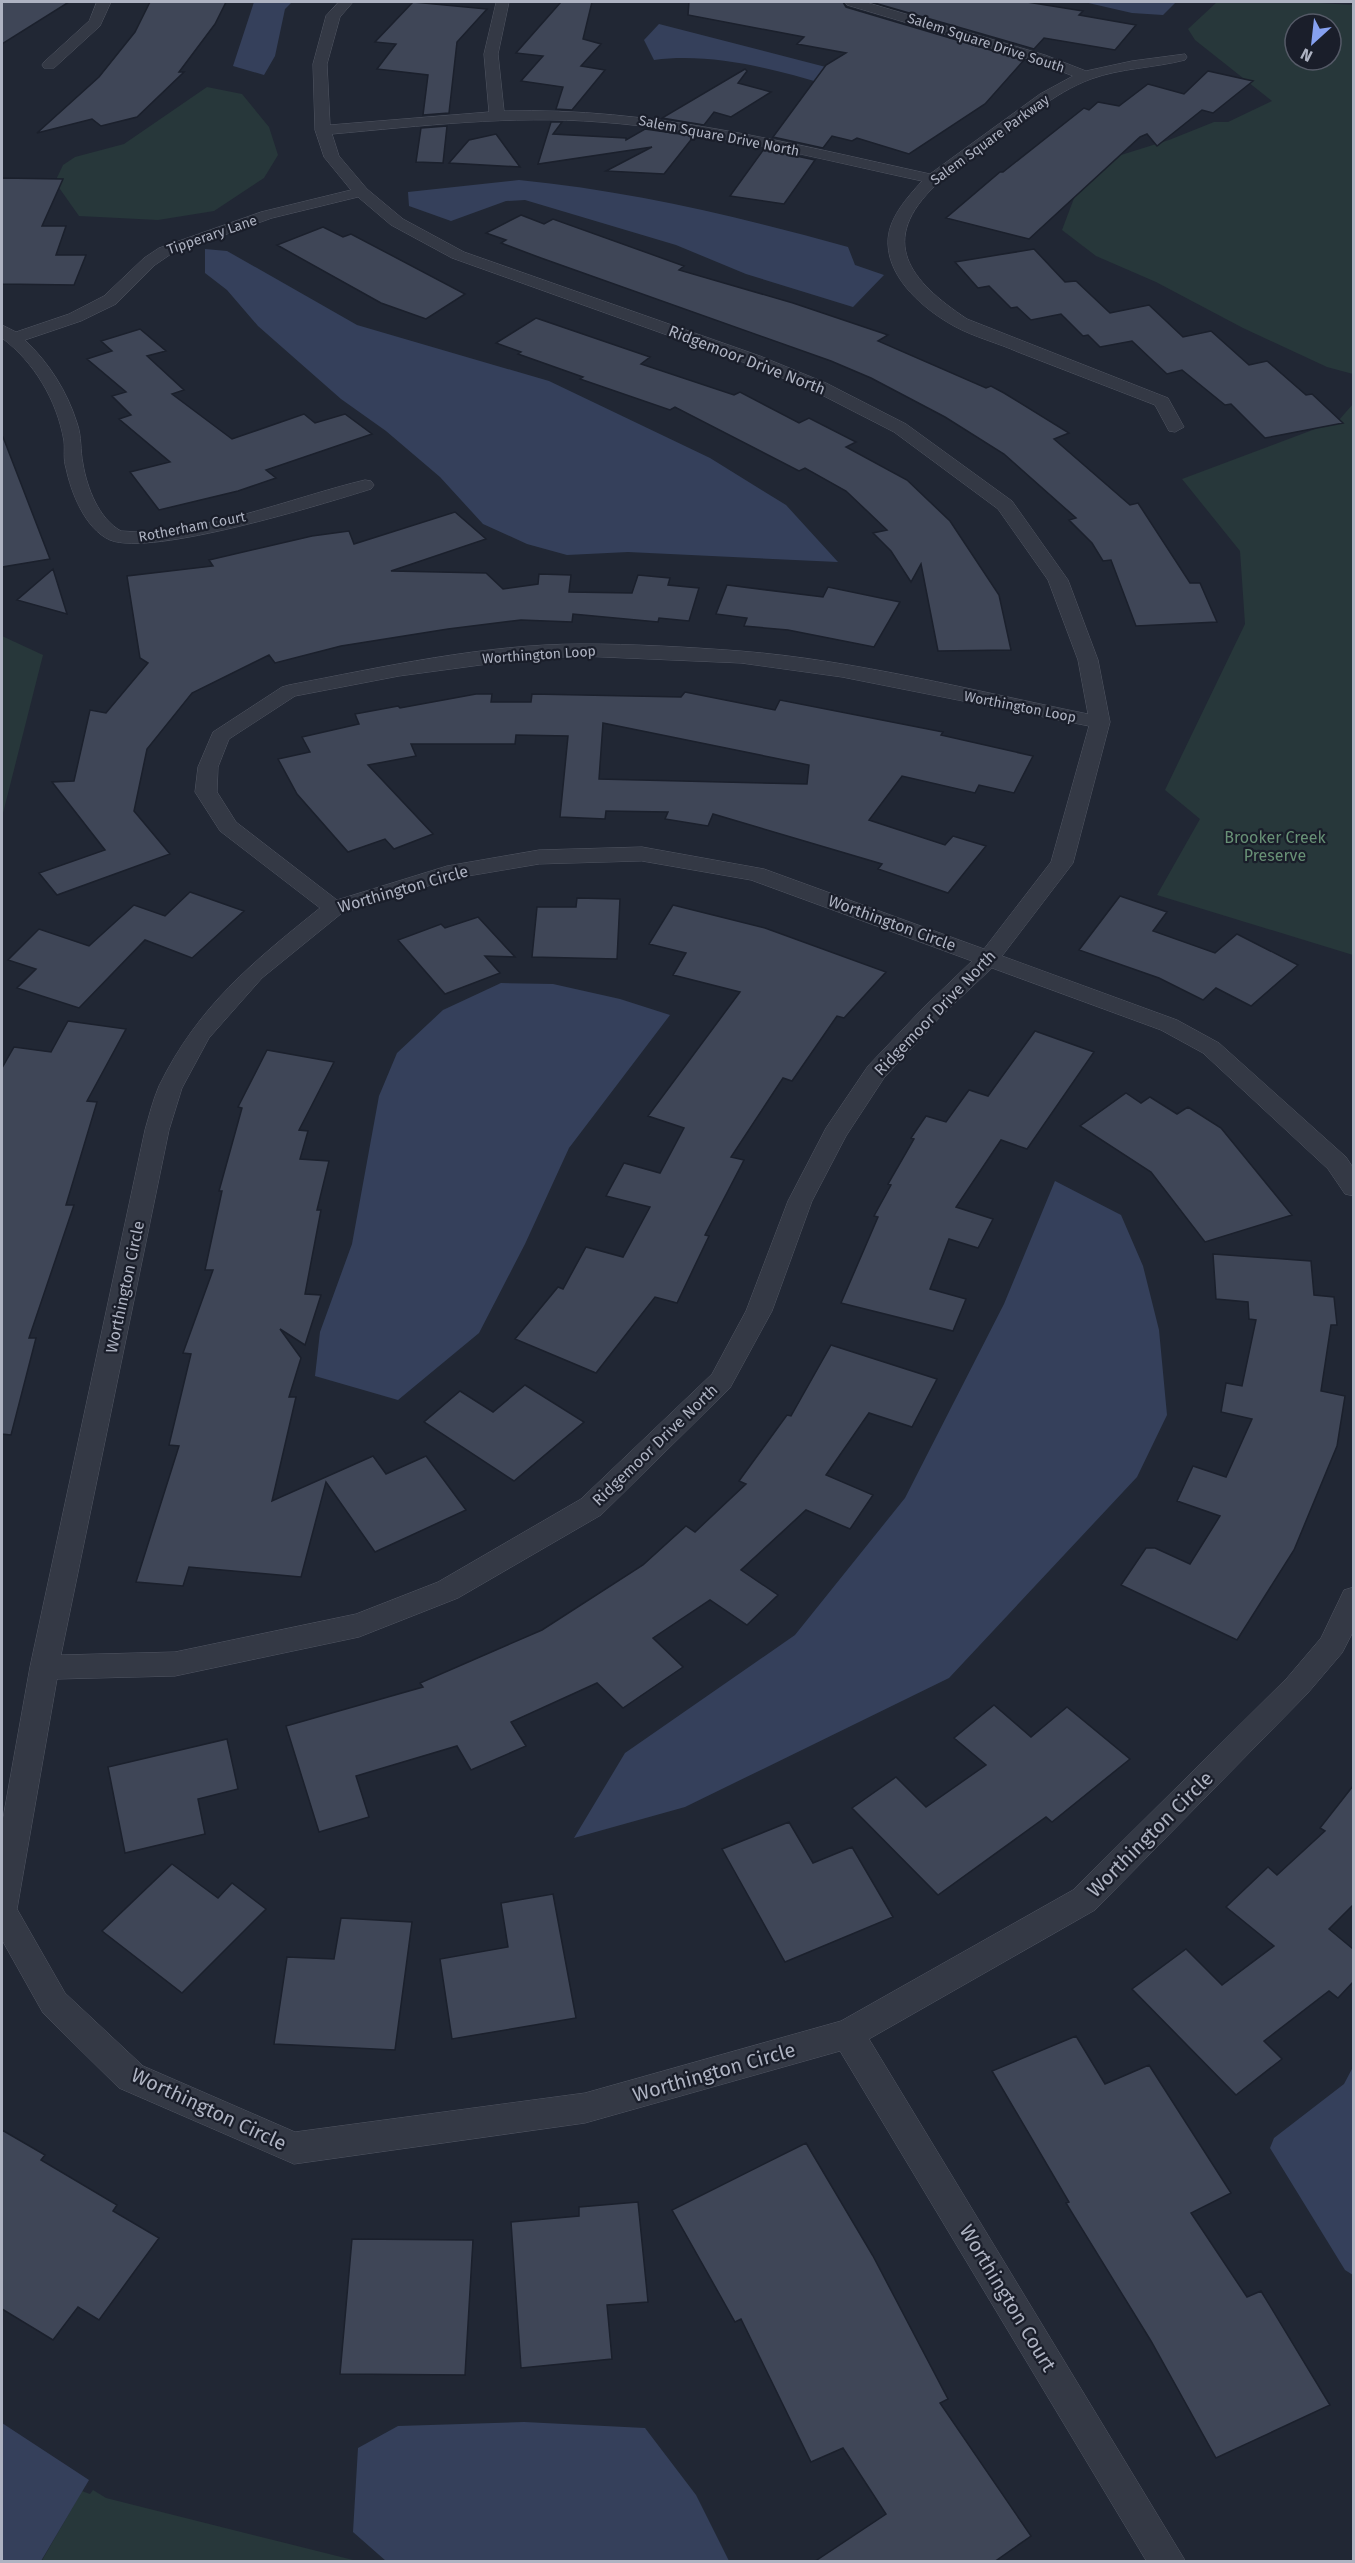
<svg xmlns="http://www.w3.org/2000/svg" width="1355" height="2563" viewBox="0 0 1355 2563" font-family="'Fira Sans',sans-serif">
	<rect width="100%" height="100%" fill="#212734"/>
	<!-- green -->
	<path fill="#27373a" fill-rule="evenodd" d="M1217,2H1302L1353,5V374L1327,367L1243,328L1156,282L1096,256L1062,230L1076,193L1105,160L1169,140L1214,122H1228L1272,101L1195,40L1188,29ZM1295,24H1331V60H1295Z
		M207,87L242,94L269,127L278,155L264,178L214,211L158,220L79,216L55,182L63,165L75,157L124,144Z
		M1353,404V955L1157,895L1200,819L1165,790L1245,624L1240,551L1182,479L1339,420Z
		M2,636L43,655L2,817Z
		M93,2490L106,2498L357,2561L41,2562L82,2491L90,2494Z"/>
	<!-- water -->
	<path fill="#35405b" d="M254,2H292L285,9L275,56L264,75L233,66Z
		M1084,2H1176L1163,15L1132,13Z
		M659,24L903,87L887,102C813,82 731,50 654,60L644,40Z
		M519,180C631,191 740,217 848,247L855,265L884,275L853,307L746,274L676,245L525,200L506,201L451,221L409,206L408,192Z
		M205,249L227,251L357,325L549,381L710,458L786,505L838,562L628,552L567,555L527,544L483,524L440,477L386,431L341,399L258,326L227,290L205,273Z
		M501,983L553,984L620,999L670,1015L569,1148L525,1244L479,1333L398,1400L315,1376L320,1332L352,1244L379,1096L397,1053L443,1010Z
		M1055,1181L1121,1215L1143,1266L1159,1330L1167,1415L1137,1477L949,1678L685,1807L574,1838L625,1753L795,1635L905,1498L1004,1304Z
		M1353,2067V2275L1345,2270L1270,2148L1274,2138L1344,2084Z
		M524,2422L645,2428L696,2495L729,2561H386L353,2532L358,2448L398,2426Z
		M2,2423L89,2480L41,2561H2Z"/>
	<!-- building -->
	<path fill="#3f4657" stroke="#1b202c" stroke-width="1.5" fill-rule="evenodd" d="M2,2H69L2,44Z
		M150,2H226L215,24L179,72H184L137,117L101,126L92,119L37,133L99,77L135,32Z
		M413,2L487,9L457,42L449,113L423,115L428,75L377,69L396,44L375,42Z
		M561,2H592L583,39L601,44L581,66L605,70L572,110L556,109L563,87L521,81L543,56L516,53Z
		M689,2H843L846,7L1024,60L985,104L909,154L857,138L852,141L832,136L823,148L773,137L826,65L846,53L797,44L804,37L688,15Z
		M871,2H1027L1083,11L1079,15L1136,25L1115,50L1044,38L1034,49Z
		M745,69L747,71L738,83L771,92L731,117L714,112L704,125L662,118Z
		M1208,71L1253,81L1213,113L1202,110L1157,146L1147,134L1140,137L1029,239L946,218L1000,172H1003L1084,108L1089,110L1098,102L1119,106L1148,84L1184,94Z
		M551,122H562L553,134L626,138V140L645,129L694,136L664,174L606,171L652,147L538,164Z
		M447,126L443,163L416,162L421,128Z
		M496,134L520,167L449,163L469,140Z
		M764,149L815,160L784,204L730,196Z
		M2,178L63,179L42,226H66L56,255H86L74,285L2,284Z
		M521,215L544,224L553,219L684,266L679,270L793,303L888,335L878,341L986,388L991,386L1004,393L1069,433L1054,439L1130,505L1138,503L1190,583H1200L1217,622L1136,626L1111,560L1103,561L1092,543L1069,520L1076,518L1004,454L945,417L871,378L831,361L541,258L501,243L506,240L486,233Z
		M323,227L343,237L351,234L465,294L426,319L381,303L277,245Z
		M1034,249L1065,282L1076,281L1110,313L1149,305L1183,337L1211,331L1249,365L1267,361L1306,395L1312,394L1343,423L1265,438L1231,404L1225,405L1182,370L1167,374L1132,341L1100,347L1088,335L1083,336L1061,314L1031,320L1017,307L1011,308L989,286L978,288L955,262Z
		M536,318L650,357L641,364L734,395L740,392L799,423L809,418L856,442L846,447L907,480L950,521L999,595L1011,650L938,651L921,564L911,582L891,551L873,533L887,530L846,491L805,468L799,471L675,407L670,410L580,379L583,377L518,354L521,352L496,343Z
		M140,329L166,351L147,356L184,390L172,394L232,439L304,414L315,423L345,414L372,434L266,470L276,478L238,491L159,510L130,472L170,462L119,419L131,415L112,396L126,392L87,359L112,351L101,341Z
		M2,437H3L50,559L2,567Z
		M455,512L486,539L391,571L486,573L503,589L538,584L539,574L571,575L569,592L632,593L638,575L670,578L668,585L699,588L689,621L659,618L658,622L573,614L572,622L521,620L448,629L341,646L275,663L269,655L192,693L147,749L134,811L170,854L57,895L39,873L105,850L52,782L74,781L90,710L106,713L148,663L140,658L127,576L213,566L209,560L312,536L349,531L354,544Z
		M53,569L67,614L17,600Z
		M727,585L823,597L828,587L900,602L874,647L788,630L744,626L747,618L716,614Z
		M685,692L775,710L780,700L943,732L941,735L1033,756L1014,793L979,785L975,793L902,776L869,820L945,845L953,836L986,846L948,893L878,869L882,864L713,814L708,826L665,819L668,812L606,811L605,819L560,817L568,736L516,735L515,744H411L416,756L368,765L433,834L394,849L385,839L348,852L297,794L278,759L310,752L302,737L359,724L355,714L398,706L400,708L476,694H492L491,702H531L532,694L681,697ZM603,723L809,765L807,784L599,779Z
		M190,892L244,911L192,958L145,940L79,1008L17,988L36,969L8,960L39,929L89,946L134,905L165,916Z
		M1120,896L1167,912L1153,931L1215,953L1237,934L1298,965L1251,1006L1216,988L1203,1000L1159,978L1079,950Z
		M577,898L620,899L617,959L532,957L537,907H576Z
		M673,905L765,928L886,972L844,1018L837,1016L792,1081L783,1078L731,1157L744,1160L705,1235L709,1236L677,1303L655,1297L596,1373L515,1339L558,1287L563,1289L586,1247L623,1257L650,1207L606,1196L624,1163L660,1173L684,1128L648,1116L740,992L673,975L686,953L649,944Z
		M478,917L515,957L485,956L500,973L445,994L398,940L441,924L445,928Z
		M68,1021L126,1029L87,1101L97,1102L66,1205H74L29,1338H36L11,1435L2,1434V1068L14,1047L51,1052Z
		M1035,1031L1094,1052L1027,1149L1001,1140L956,1207L993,1219L978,1248L949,1239L930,1289L966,1299L953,1331L841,1303L878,1217L874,1216L891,1185L888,1184L914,1139L911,1138L926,1116L946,1122L969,1090L988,1096Z
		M267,1050L334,1062L299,1130L308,1131L300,1159L329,1161L317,1210H321L305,1294L321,1295L305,1345L280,1329L301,1358L289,1397H296L272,1501L373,1456L386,1474L426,1456L466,1510L375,1552L326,1482L301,1577L189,1567L183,1586L136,1582L179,1446L169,1445L191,1354L183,1353L213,1270H205L222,1191H219L242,1108L238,1107Z
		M1126,1093L1141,1103L1150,1097L1177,1114L1188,1107L1221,1128L1292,1215L1205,1242L1151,1172L1080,1126Z
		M1213,1254L1311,1261L1314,1295L1334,1297L1337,1325H1331L1321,1391L1345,1396L1337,1446L1294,1550L1237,1640L1121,1585L1146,1548H1155L1190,1564L1220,1516L1177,1501L1193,1466L1226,1477L1252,1419L1221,1412L1226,1383L1242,1386L1256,1320L1249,1319L1248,1302L1216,1299Z
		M831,1345L937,1379L912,1427L869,1413L826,1475L873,1495L850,1529L806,1510L741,1570L778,1595L747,1625L710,1600L653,1638L683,1667L623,1708L597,1683L511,1722L526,1746L471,1770L457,1746L356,1776L369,1817L319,1832L286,1726L423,1687L420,1683L542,1630L643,1565L686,1526L695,1532L746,1484L739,1481L787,1415L791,1416Z
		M525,1385L584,1422L514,1481L424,1422L460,1391L493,1412Z
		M994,1705L1031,1737L1067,1707L1130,1759L1052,1822L1046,1817L938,1895L852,1808L896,1777L926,1807L986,1765L954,1738Z
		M227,1739L238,1789L198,1799L205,1834L125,1853L108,1767Z
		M1353,1786V1905L1329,1929L1353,1949V1982L1338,1998L1329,1991L1264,2041L1282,2059L1236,2095L1132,1989L1186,1949L1222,1985L1274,1946L1226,1907L1268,1867L1277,1875L1325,1831L1320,1828Z
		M789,1822L813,1863L852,1847L893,1917L785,1962L722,1849Z
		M172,1864L218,1898L232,1883L266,1909L182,1993L102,1931Z
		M553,1894L576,2018L452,2039L440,1959L508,1947L501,1903Z
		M341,1918L412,1922L395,2050L274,2044L287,1957L334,1959Z
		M1076,2036L1105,2084L1149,2065L1231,2193L1191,2213L1247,2297L1261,2291L1330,2405L1216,2458L1151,2341L1066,2203L1069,2202L992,2071Z
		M2,2130L45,2155L41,2160L117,2205L113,2211L159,2238L99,2320L78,2307L53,2340L2,2309Z
		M806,2143L873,2256L948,2399L940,2403L1031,2536L994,2562H814L886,2514L843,2448L811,2462L741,2319L735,2322L672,2210Z
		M638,2202L648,2302L607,2305L612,2359L521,2368L511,2222L579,2216V2207Z
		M352,2239L473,2240L465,2375L340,2374Z"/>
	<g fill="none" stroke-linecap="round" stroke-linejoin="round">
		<!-- minor casing -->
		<g stroke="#515663" stroke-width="1">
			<path id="minor" d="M97,2H111L100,26L54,68H44L42,65L44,62L89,21Z
				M339,2H353L340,17L327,64L330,125L489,112L484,54L496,3L509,2L498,54L504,111C650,107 789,143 930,174L1040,94L1073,76L1035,61L847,5L845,2H865L1045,55L1086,71L1132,61L1185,54L1187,57L1185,60C1154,68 1121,68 1091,79C1053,93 1022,122 989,147C972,159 952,169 937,184C876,241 910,281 967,319L1168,398L1184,427L1175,432L1169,431L1155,405C1109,387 1064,370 1018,352C998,343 974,337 954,326C925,310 889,280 888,244C887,219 907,198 922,181C815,158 709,130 600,122C511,115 421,126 332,134L339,156L367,189L403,219L464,252L760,356L826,383L906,424L1012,501L1068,580L1098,660L1110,722L1073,863L1002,956L1177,1020L1219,1043L1346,1157L1354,1169V1196L1345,1194L1328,1169L1203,1053L1161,1030L992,968L940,1017L884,1078L846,1136L812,1201L772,1311L730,1388L601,1515L458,1598L359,1637L175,1676L57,1679L17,1909L65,1993L143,2066L295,2132L585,2093L841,2021L1073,1890L1287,1678L1321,1638L1344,1590L1354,1587V1630L1342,1653L1307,1694L1095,1910L869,2039L1186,2562H1147L840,2051L585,2123L294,2164L119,2088L43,2013L2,1940V1824L30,1667L145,1130C149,1116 153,1100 159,1086C198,1006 253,962 320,908L220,831L195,792L198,767L213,732L282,687L289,685C382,667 486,644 581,644C633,644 687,647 740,651C854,660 975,691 1088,714L1078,660L1048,580L998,509L894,432L814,391L748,364L452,258L391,225L358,197L272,218L171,254L155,265L116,304L81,321L25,340C49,363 67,391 77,423C82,437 80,450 83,464C87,488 99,519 121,531C195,538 293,497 365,480L371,481L374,485L371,489C323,504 152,557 110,540C85,529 71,492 66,468C63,459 65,450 64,441C57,400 34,362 2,338V325L16,332L69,314L104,296L144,258L159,248L261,212L351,190L324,157L315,130L313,64L326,16ZM580,656L741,663L842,677L1089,726L1051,862L984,949L764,869L642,847L539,850L447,866L337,900L236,822L217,792L218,767L229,739L295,696L399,676L525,659ZM642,861L751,880L972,961L924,1007L868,1066L826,1128L788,1201L746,1311L712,1374L581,1499L438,1582L356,1614L175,1652L61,1655L169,1130L182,1088L209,1038L262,978L342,913L450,879L539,864Z"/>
		</g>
		<!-- minor -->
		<use href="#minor" fill="#343945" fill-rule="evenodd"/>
	</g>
	<g text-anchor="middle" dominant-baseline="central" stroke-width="4.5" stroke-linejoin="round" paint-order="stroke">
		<!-- far-street labels -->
		<g font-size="14" fill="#aeb3c2" stroke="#1a1e2a">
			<text transform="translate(986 43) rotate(18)">Salem Square Drive South</text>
			<text transform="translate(719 136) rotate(11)">Salem Square Drive North</text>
			<text transform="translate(990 140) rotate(-36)">Salem Square Parkway</text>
			<text transform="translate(212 235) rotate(-19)">Tipperary Lane</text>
			<text transform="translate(192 527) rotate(-11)">Rotherham Court</text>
			<text transform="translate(539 655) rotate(-4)">Worthington Loop</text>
			<text transform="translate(1020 707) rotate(11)">Worthington Loop</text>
		</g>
		<!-- street labels -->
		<g font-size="16" fill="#aeb3c2" stroke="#1a1e2a">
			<text transform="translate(747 360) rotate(21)">Ridgemoor Drive North</text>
			<text transform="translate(403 889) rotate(-16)">Worthington Circle</text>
			<text transform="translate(892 923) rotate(20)">Worthington Circle</text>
			<text transform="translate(935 1013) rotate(-46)">Ridgemoor Drive North</text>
			<text transform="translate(125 1287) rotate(-78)">Worthington Circle</text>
			<text transform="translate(655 1445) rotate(-44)">Ridgemoor Drive North</text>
		</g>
		<!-- park labels -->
		<g font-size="16" fill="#689176" stroke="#1a1e2a">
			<text x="1275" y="837">Brooker Creek<tspan x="1275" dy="18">Preserve</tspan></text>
		</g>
		<!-- near-street labels -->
		<g font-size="20" fill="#aeb3c2" stroke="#1a1e2a">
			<text transform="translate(1150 1834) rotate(-45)">Worthington Circle</text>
			<text transform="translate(714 2072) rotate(-16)">Worthington Circle</text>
			<text transform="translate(209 2109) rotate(25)">Worthington Circle</text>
			<text transform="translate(1008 2298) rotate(59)">Worthington Court</text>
		</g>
	</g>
	<!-- border -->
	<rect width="1355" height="2563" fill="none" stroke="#aeb3c2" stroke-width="6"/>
	<!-- north arrow -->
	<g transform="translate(1313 42) rotate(207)"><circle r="28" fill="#1a1e2a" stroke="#555a67" stroke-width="1.5"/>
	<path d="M0-4.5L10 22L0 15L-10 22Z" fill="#86a1f0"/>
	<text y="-9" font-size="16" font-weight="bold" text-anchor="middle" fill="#aeb3c2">N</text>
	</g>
</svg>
